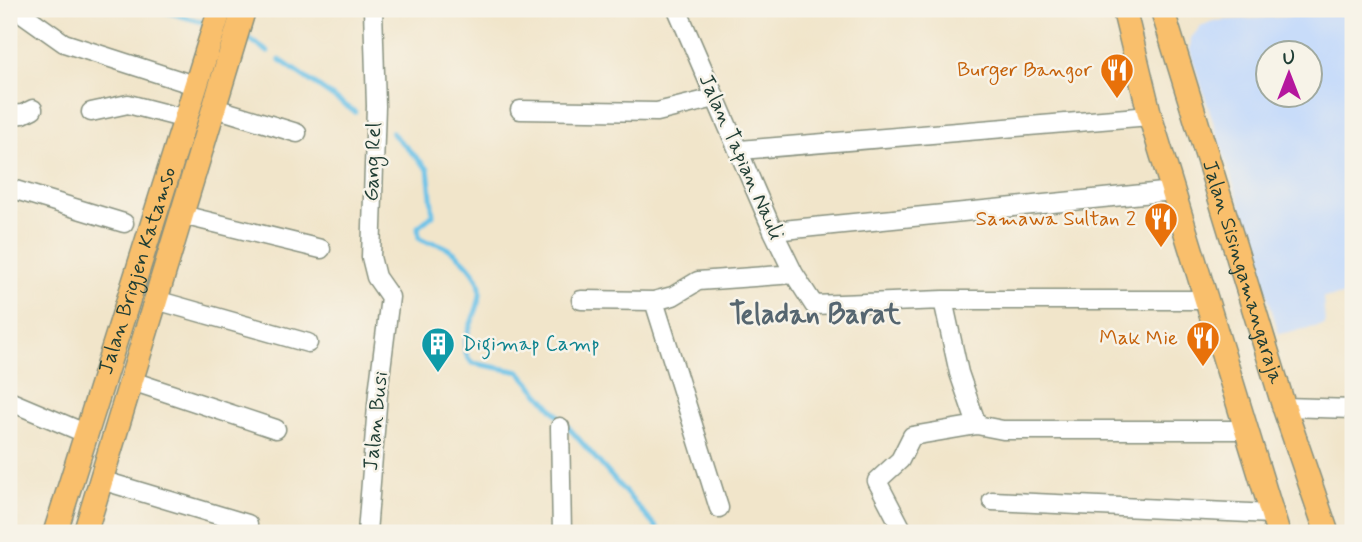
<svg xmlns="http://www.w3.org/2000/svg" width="1362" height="542" viewBox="0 0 1362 542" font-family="Mynerve,sans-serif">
	<rect width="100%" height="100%" fill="#f7f3e8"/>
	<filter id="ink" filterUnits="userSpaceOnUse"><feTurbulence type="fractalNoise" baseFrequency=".0143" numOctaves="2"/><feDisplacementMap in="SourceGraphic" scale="14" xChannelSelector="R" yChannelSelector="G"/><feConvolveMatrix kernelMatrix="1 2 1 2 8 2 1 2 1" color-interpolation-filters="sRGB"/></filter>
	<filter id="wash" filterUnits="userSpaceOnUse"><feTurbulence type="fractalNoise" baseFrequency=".00686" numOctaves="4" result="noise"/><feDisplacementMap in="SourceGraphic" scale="28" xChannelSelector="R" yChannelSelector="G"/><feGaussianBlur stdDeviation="1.57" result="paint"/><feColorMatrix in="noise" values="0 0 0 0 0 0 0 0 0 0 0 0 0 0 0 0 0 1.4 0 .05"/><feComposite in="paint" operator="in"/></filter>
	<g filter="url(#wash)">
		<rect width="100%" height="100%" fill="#f1e5ca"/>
		<!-- built -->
		<path fill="#c8dcf9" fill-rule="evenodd" d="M1353,13V295L1323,297L1325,325L1279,334L1242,210L1190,51L1191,38L1201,26L1213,21ZM1268,52H1310V94H1268Z"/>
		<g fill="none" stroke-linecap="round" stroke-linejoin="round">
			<!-- stream -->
			<path stroke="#6bc2e8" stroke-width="5" d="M156,9L210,24
				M242,34L268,52
				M280,60L355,112
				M392,133L428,169L433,215L418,227L419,238C426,244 431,241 439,244C453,249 468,263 476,276C494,304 447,343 473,363L520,372L661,533"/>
		</g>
	</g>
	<g filter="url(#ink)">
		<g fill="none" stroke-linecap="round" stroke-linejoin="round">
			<!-- minor casing -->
			<g stroke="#88917f" stroke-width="21">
				<path id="minor" d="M16,9L64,43L197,86
					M677,9L773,231L794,274L814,305L943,300H1204
					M215,108L297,133
					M520,110L657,112L715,98
					M91,112L128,104L186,119
					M9,115L23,114L33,109
					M740,150L1150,116
					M9,188L124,223
					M182,215L321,249
					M773,231L1173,191
					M156,300L308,343
					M581,300L654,301
					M943,300L959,373L977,425L1003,430H1246
					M132,381L276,429
					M9,401L87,434
					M1284,407L1353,409
					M560,427L562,533
					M101,480L248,524
					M992,501L1271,514
					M719,508L654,301L673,296L698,281L794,274
					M367,533L378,393L390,297L376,277L371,257L376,106L373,9
					M904,533L877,481L900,460L912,436L977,425"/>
			</g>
			<!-- major casing -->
			<g stroke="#88917f" stroke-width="26">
				<g id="major">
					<path d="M1124,9L1150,116L1278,533"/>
					<path id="s1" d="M1162,9L1284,407L1327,533"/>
					<path id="s2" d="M55,533L220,9"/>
					<path d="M85,533L244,9"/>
				</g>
			</g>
			<!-- minor -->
			<use href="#minor" stroke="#fff" stroke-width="18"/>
			<!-- major -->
			<use href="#major" stroke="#f9bf6c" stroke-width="23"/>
		</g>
	</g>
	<!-- icons -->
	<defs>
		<g id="restaurant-pin" transform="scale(1.75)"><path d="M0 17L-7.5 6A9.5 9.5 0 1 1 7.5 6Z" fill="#e8710a" stroke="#f7f3e8"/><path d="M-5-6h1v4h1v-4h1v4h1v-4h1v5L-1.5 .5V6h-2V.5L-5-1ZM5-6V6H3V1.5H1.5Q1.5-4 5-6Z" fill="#fff"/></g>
		<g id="building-pin" transform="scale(1.75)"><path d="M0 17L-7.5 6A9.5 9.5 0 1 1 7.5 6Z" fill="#0f9aa8" stroke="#f7f3e8"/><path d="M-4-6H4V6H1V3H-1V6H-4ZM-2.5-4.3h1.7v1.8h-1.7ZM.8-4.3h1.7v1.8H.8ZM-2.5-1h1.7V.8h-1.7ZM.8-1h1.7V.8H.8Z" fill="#fff"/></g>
	</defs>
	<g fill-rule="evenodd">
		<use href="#restaurant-pin" x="1117" y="70"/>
		<use href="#restaurant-pin" x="1161" y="219"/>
		<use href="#restaurant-pin" x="1203" y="338"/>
		<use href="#building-pin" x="438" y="344"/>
	</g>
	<g text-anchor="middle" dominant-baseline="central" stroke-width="5" stroke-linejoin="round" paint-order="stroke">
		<!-- food labels -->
		<g font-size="21" fill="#c56008" stroke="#f7f3e8" text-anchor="end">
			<text x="1092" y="70">Burger Bangor</text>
			<text x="1136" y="219">Samawa Sultan 2</text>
			<text x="1178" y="338">Mak Mie</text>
		</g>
		<!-- street labels -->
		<g font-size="21" fill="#1f3d34" stroke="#f7f3e8">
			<text transform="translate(741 157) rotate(66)">Jalan Tapian Nauli</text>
			<text transform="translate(373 162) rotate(-88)">Gang Rel</text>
			<text stroke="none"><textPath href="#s2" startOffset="275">Jalan Brigjen Katamso</textPath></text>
			<text stroke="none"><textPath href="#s1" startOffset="275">Jalan Sisingamangaraja</textPath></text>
			<text transform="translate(376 421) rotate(-84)">Jalan Busi</text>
		</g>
		<!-- culture labels -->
		<g font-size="21" fill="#0d838f" stroke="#f7f3e8" text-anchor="start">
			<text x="462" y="344">Digimap Camp</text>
		</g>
		<!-- district labels -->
		<g font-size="28" font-weight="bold" fill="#566670" stroke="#f7f3e8">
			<text x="815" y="315">Teladan Barat</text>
		</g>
	</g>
	<!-- margin -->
	<rect width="1362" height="542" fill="none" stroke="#f7f3e8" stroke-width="35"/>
	<!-- north arrow -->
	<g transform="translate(1289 74)"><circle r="33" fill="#f7f3e8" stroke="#a1aaa0" stroke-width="2"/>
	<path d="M0-5L12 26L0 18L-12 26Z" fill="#b5179e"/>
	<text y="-10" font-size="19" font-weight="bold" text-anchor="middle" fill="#1f3d34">U</text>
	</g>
</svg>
